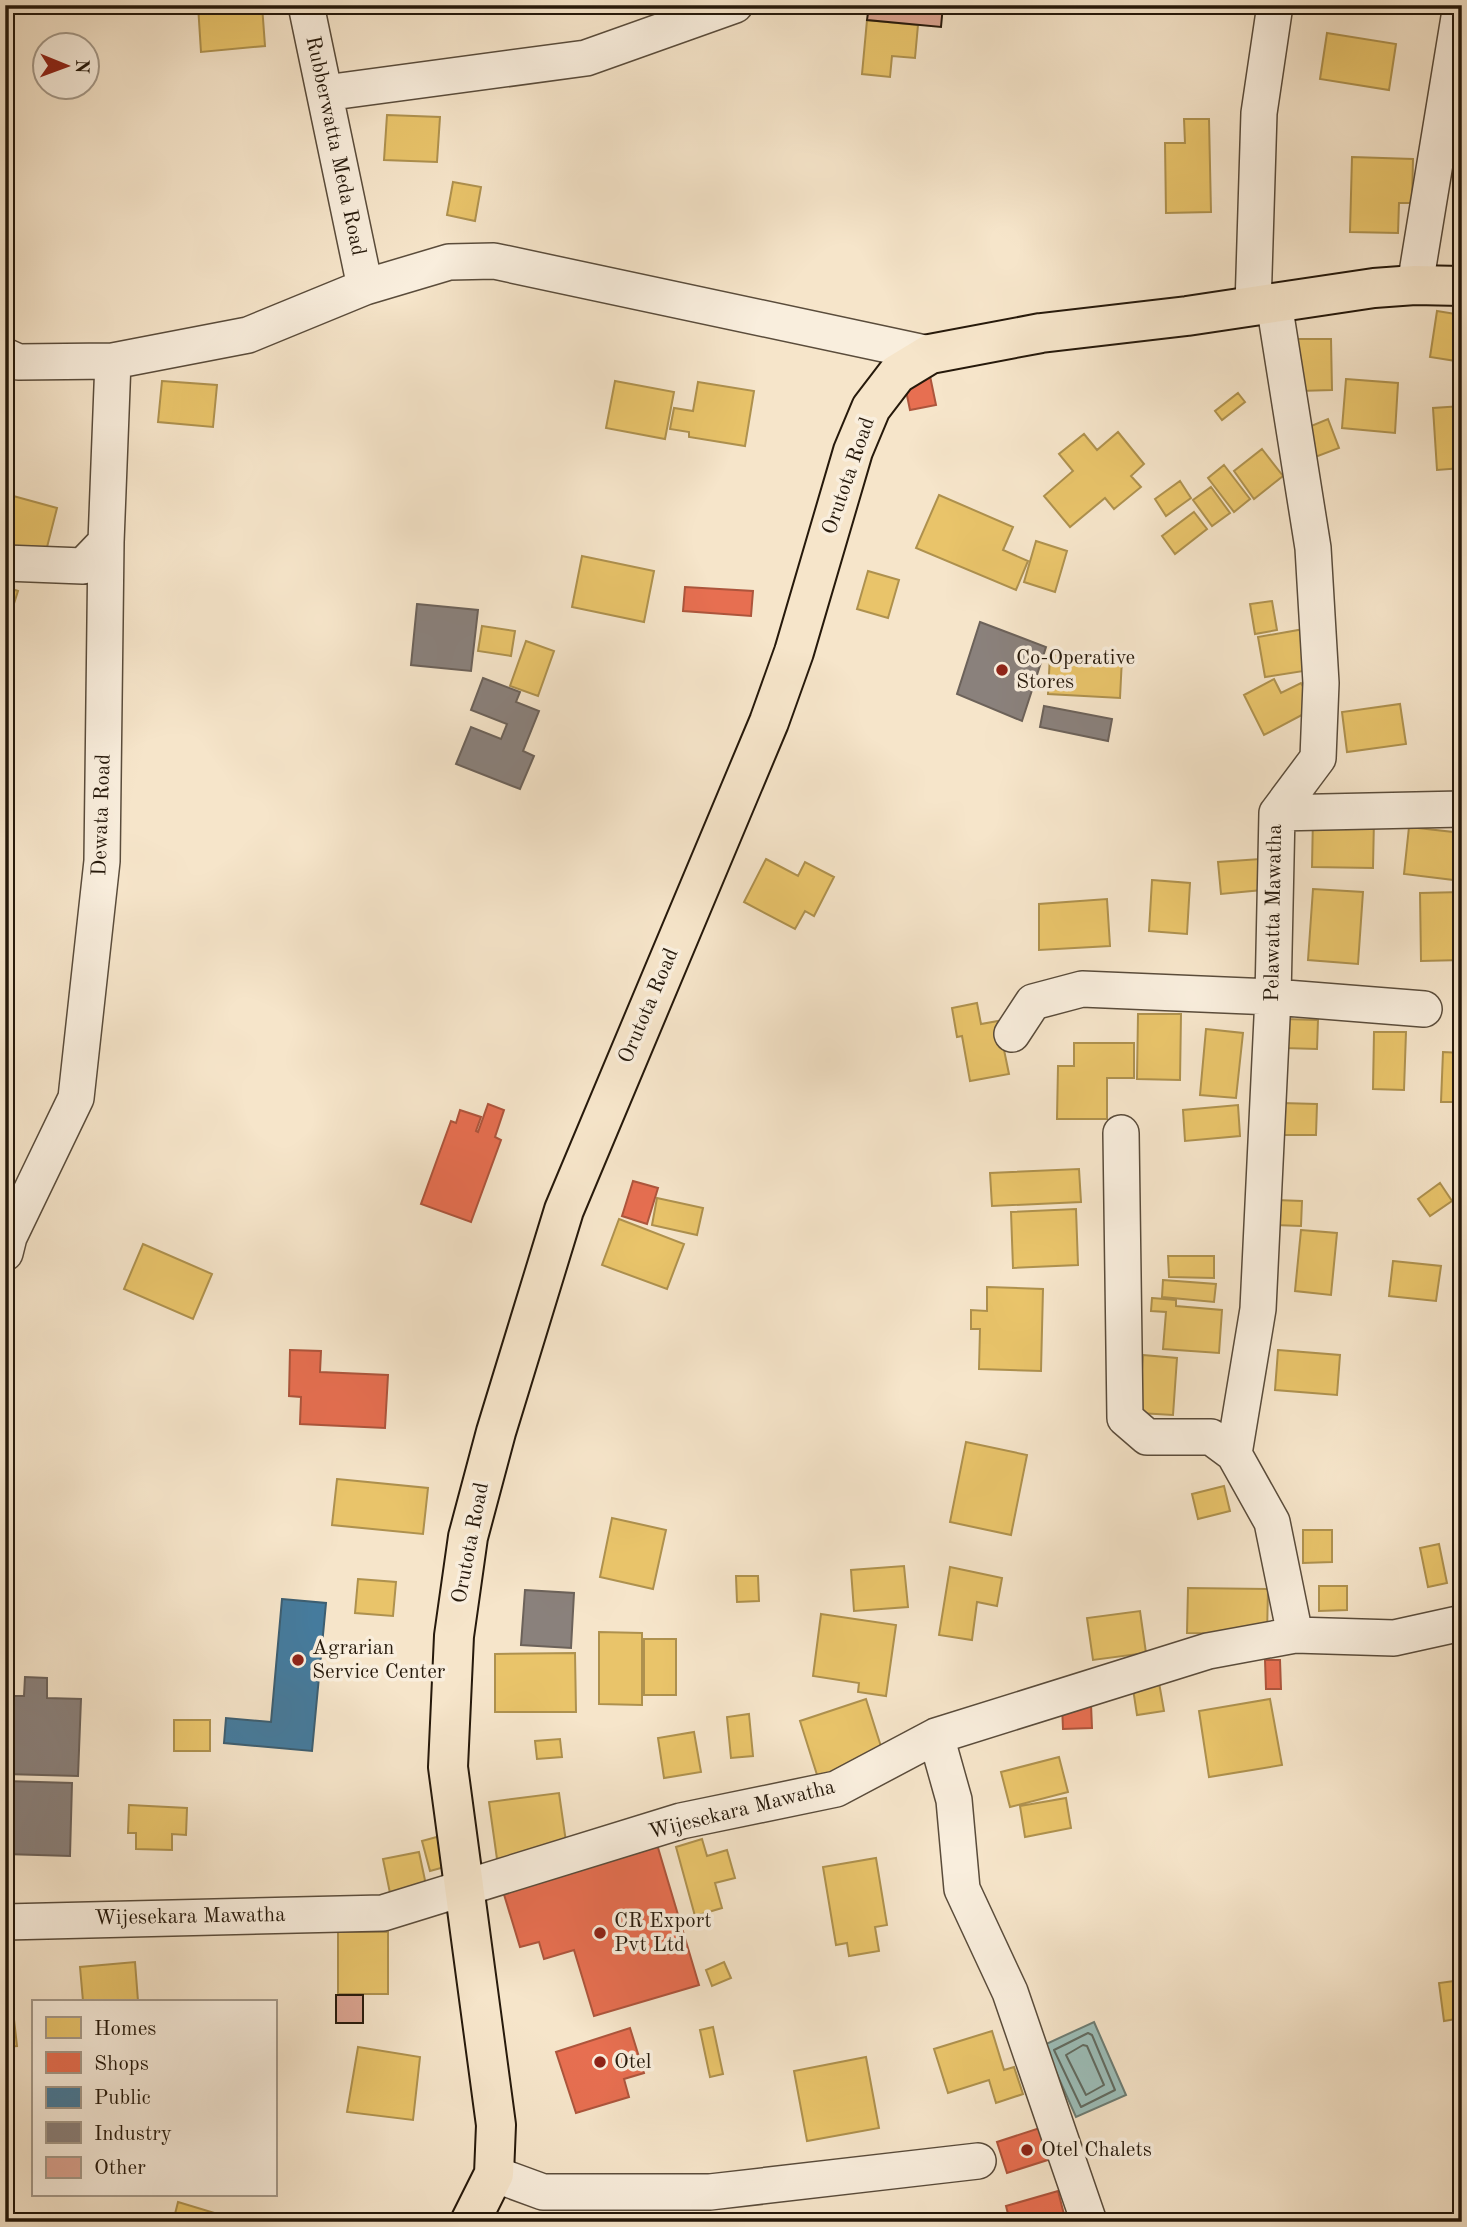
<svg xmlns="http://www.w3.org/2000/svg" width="1467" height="2227" viewBox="0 0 1467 2227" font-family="'Old Standard TT',serif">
	<rect width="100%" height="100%" fill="#f6e5ca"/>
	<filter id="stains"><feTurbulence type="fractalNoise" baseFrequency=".00286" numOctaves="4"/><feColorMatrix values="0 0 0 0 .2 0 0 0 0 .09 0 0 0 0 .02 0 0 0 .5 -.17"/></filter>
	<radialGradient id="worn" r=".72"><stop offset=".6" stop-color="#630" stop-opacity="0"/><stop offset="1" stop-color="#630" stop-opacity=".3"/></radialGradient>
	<!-- water -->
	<path fill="#9dbfba" stroke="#6d7d74" stroke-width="2" d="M1094,2022L1126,2095L1076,2117L1044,2045Z"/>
	<!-- homes -->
	<path fill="#e9c46a" stroke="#ae914e" stroke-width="2" d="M198,5H262L265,46L201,52Z
		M867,20L918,25L915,58L892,56L890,77L862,74Z
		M1327,33L1396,44L1389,90L1320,79Z
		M387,115L440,117L437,162L384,160Z
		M1184,119H1209L1211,212L1166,213L1165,143H1185Z
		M1352,157L1413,159L1412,203H1399L1398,233L1350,232Z
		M453,182L481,187L475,221L447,215Z
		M1437,311L1462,315L1456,361L1430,357Z
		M1298,339H1331L1332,390L1299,391Z
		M1346,379L1398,383L1395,433L1342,428Z
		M162,381L217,385L213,427L158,422Z
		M615,381L674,392L665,439L606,428Z
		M698,382L754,391L745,446L689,437V432L670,429L674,408L693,411Z
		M1238,393L1245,402L1222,420L1215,411Z
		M1462,406V468L1437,470L1433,408Z
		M1328,419L1339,448L1310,459L1299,431Z
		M1118,432L1144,464L1131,476L1141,487L1114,509L1105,498L1070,527L1044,496L1073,471L1059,454L1084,434L1097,450Z
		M1262,449L1283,476L1254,499L1234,471Z
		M1224,465L1250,499L1234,512L1208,478Z
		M1180,481L1191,498L1166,516L1155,499Z
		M1211,487L1230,513L1212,526L1193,500Z
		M6,494L57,508L45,555L5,543Z
		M939,495L1013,527L1003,550L1028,561L1016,590L916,548Z
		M1194,512L1207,529L1175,554L1162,536Z
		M1036,541L1067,551L1055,592L1024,582Z
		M582,556L654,571L644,622L572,607Z
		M868,571L899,580L888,618L857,609Z
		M5,587L18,591L5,632Z
		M1272,601L1277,630L1255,634L1250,604Z
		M482,626L515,631L511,656L478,651Z
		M1304,629L1310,670L1265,677L1258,637Z
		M526,641L554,651L538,696L510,686Z
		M1050,655L1122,658L1120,698L1048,694Z
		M1274,679L1281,693L1301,683L1315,708L1264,735L1244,695Z
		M1400,704L1406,744L1347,752L1342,712Z
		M1313,817L1374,819L1373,868L1312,867Z
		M1409,827L1462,833V881L1404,874Z
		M766,859L798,876L805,862L834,877L814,916L805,911L795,929L744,902Z
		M1260,859L1262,890L1221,894L1218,862Z
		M1152,880L1190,883L1187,934L1149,931Z
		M1313,889L1363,892L1358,964L1308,960Z
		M1462,892V960L1421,961L1420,893Z
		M1107,899L1110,946L1039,950V904Z
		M977,1003L981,1024L998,1021L1009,1074L970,1081L962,1036L957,1037L952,1008Z
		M1138,1014H1181L1180,1080L1137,1079Z
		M1285,1019L1318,1020L1317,1049L1284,1048Z
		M1206,1029L1243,1033L1236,1098L1200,1095Z
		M1374,1032H1406L1404,1090L1373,1089Z
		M1074,1043H1134V1078H1107V1119H1057L1058,1066H1074Z
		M1443,1052L1462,1053V1102H1441Z
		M1281,1103L1317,1104L1316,1135H1281Z
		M1238,1105L1240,1136L1185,1141L1183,1110Z
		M1079,1169L1081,1202L992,1206L990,1173Z
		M1440,1183L1452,1201L1430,1216L1418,1199Z
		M657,1198L703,1208L697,1235L652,1225Z
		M1276,1200L1302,1201L1301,1226L1275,1225Z
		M1076,1209L1078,1265L1013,1268L1011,1212Z
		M619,1219L684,1244L667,1289L602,1265Z
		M1301,1230L1337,1233L1331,1295L1295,1291Z
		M143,1244L212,1274L193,1319L124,1289Z
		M1168,1256H1214V1278L1169,1277Z
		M1393,1261L1441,1266L1436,1301L1389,1296Z
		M1163,1280L1216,1284L1214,1302L1162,1297Z
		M987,1287L1043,1289L1041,1371L979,1369L980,1329H971V1310L987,1311Z
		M1152,1298L1176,1300V1306L1222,1310L1219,1353L1163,1349L1166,1312L1151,1311Z
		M1278,1350L1340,1355L1337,1395L1275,1390Z
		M1143,1355L1177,1358L1173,1415L1139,1413Z
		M966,1442L1027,1455L1011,1535L950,1522Z
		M337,1479L428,1488L423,1534L332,1525Z
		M1224,1486L1230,1511L1198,1519L1192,1494Z
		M612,1518L666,1530L653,1589L600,1577Z
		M1303,1530H1332V1562L1303,1563Z
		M1439,1544L1447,1583L1428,1587L1420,1548Z
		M904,1566L908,1607L854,1611L851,1570Z
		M950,1567L1002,1578L997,1606L977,1602L972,1640L939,1635Z
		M736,1576H758L759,1601L737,1602Z
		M358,1579L396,1582L393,1616L355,1613Z
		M1319,1586H1347V1610L1319,1611Z
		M1188,1588L1268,1589L1267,1634L1187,1633Z
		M1140,1611L1146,1653L1093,1660L1087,1618Z
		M821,1614L896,1625L886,1696L858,1692L859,1683L813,1676Z
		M599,1632L642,1633V1705L599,1704Z
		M644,1639H676V1695H644Z
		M575,1653L576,1712H495V1654Z
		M1158,1677L1164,1711L1137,1715L1132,1682Z
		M866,1699L884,1756L818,1778L800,1721Z
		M1270,1699L1282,1765L1209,1777L1199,1711Z
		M749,1714L753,1756L731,1758L727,1717Z
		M174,1720H210V1751H174Z
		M694,1732L701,1772L664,1778L658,1738Z
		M560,1739L562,1757L537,1759L535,1741Z
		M1059,1757L1068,1792L1010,1807L1001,1772Z
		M559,1793L567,1849L497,1859L489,1802Z
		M1066,1798L1071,1828L1025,1837L1020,1806Z
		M129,1805L187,1808L186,1835L172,1834V1850L136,1849V1833H128Z
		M444,1835L452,1865L430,1871L422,1841Z
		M702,1839L707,1856L727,1850L735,1878L715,1883L722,1908L695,1916L676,1847Z
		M419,1852L426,1885L390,1893L383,1859Z
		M876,1858L887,1925L875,1927L879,1951L849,1956L847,1943L836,1945L823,1867Z
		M338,1932H388V1994H338Z
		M135,1962L138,2001H83L80,1967Z
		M724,1962L731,1978L712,1986L706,1970Z
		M1462,1980V2018L1444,2021L1439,1983Z
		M5,1984H10L17,2046L5,2047Z
		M713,2027L723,2074L710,2077L700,2030Z
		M992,2031L1004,2070L1014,2067L1023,2094L996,2103L989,2080L948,2093L934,2049Z
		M358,2047L420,2057L413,2120L347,2112Z
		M866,2057L879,2128L807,2141L794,2071Z
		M178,2202L238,2220L237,2222H173Z"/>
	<!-- shops -->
	<path fill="#e76f51" stroke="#ad553c" stroke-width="2" d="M930,376L936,405L910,410L904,381Z
		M685,587L753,591L751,616L683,611Z
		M488,1104L504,1110L495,1137L501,1140L471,1222L421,1204L451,1121L456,1123L460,1110L481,1117L476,1131L478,1132Z
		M633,1181L658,1188L647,1224L622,1216Z
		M290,1350L321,1351L320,1372L388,1375L385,1428L300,1424L301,1397L289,1396Z
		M1265,1660H1280L1281,1689H1266Z
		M1091,1704L1092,1728L1063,1729L1062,1705Z
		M656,1841L699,1985L594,2016L574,1950L544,1959L539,1942L520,1947L502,1888Z
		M630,2028L644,2073L624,2079L629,2097L576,2113L556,2052Z
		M1046,2126L1057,2157L1007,2173L997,2142Z
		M1058,2191L1066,2222H1010L1006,2206Z"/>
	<!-- public -->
	<path fill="#457b9d" stroke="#3c5e71" stroke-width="2" d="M282,1599L326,1603L312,1751L224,1743L226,1718L271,1722Z"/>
	<!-- industry -->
	<path fill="#8a817c" stroke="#6c625a" stroke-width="2" d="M417,604L478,610L471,671L411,665Z
		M980,622L1046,647L1022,721L957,694Z
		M483,678L520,692L516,702L539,711L523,751L534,756L520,789L456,764L471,727L501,739L507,724L471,710Z
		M1044,706L1112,719L1108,741L1040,727Z
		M525,1590L574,1593L571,1648L521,1645Z
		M25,1677L47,1678V1698L81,1699L78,1776L5,1774V1696H24Z
		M5,1781L72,1783L70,1856L5,1854Z"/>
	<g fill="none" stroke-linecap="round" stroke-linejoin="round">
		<!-- shore -->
		<path stroke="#626c62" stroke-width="2" d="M1088,2033L1092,2035L1115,2090L1081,2107L1054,2050Z
			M1083,2045L1087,2046L1104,2085L1086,2095L1066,2055Z"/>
	</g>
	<!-- building -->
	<path fill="#dba491" stroke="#26190b" stroke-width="2" d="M869,5H943L941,27L867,20Z
		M336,1995H363V2023H336Z"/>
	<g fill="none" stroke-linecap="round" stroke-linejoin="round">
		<!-- street casing -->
		<g stroke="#5a4c3b" stroke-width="38">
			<path id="street" d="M306,5L365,287
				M325,93L586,58L735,5
				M1415,285L1461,5
				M1253,306L1259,113L1275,5
				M5,356L18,362L113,361L248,335L365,287L449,262L494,261L930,354
				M5,563L83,566L106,542
				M1277,813L1462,809
				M1012,1034L1033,1002L1082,989L1273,997L1424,1009
				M1121,1133L1125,1418L1147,1437H1211L1234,1454L1272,1522L1295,1635
				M5,1253L9,1237L76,1098L102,861L106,542L113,361
				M1234,1454L1258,1309L1273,997L1277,813L1318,758L1321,683L1313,548L1274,303
				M936,1736L954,1800L962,1889L1010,1992L1089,2222
				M5,1922L383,1913L681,1821L836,1789L936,1736L1208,1651L1295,1635L1394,1638L1462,1623
				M494,2174L543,2192H710L978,2161"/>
		</g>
		<!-- primary casing -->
		<g stroke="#26190b" stroke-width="42">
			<path id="primary" d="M470,2222L494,2174L496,2125L448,1767L454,1636L468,1537L496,1432L564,1210L769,722L794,652L853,451L871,408L897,374L930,354L1041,333L1187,316L1374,288L1415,285L1462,286"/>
		</g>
		<!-- street -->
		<use href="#street" stroke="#f9eedd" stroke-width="35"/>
		<!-- primary -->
		<use href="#primary" stroke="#f6e5ca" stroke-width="38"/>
	</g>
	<!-- markers -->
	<g fill="#8f2418" stroke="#f9eedd" stroke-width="2.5">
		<circle cx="1002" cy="670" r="7"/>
		<circle cx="298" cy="1660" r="7"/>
		<circle cx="600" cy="1933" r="7"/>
		<circle cx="600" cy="2062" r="7"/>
		<circle cx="1027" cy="2150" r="7"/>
	</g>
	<g text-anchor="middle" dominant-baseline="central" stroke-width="7" stroke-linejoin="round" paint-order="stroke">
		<!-- street labels -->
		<g font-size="21" fill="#26190b" stroke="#f9eedd">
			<text transform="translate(335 146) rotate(78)">Rubberwatta Meda Road</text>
			<text transform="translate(849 476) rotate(-71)">Orutota Road</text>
			<text transform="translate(102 815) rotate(-88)">Dewata Road</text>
			<text transform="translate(1274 913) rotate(-89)">Pelawatta Mawatha</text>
			<text transform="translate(649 1006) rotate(-67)">Orutota Road</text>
			<text transform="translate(471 1543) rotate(-79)">Orutota Road</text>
			<text transform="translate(742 1810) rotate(-14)">Wijesekara Mawatha</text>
			<text transform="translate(190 1917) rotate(-1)">Wijesekara Mawatha</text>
		</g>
		<!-- poi labels -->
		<g font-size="21" fill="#26190b" stroke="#f9eedd" text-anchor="start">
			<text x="1016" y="658">Co-Operative<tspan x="1016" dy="24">Stores</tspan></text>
			<text x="312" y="1648">Agrarian<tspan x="312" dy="24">Service Center</tspan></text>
			<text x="614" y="1921">CR Export<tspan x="614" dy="24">Pvt Ltd</tspan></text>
			<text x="614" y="2062">Otel</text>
			<text x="1041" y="2150">Otel Chalets</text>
		</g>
	</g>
	<!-- margin -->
	<rect width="1467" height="2227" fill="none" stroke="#f6e5ca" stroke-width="28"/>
	<rect x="7" y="7" width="1453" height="2213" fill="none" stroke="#26190b" stroke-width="3.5"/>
	<rect x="14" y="14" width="1439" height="2199" fill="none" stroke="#26190b" stroke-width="2"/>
	<!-- legend -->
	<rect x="32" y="2000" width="245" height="196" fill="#f9eedd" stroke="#a59989" stroke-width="2"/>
	<rect x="46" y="2017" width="35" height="21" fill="#e9c46a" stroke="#a59989" stroke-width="2"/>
	<text x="94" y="2035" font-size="21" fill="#26190b">Homes</text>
	<rect x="46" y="2052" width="35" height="21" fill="#e76f51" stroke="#a59989" stroke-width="2"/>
	<text x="94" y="2070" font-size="21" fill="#26190b">Shops</text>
	<rect x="46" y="2087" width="35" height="21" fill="#457b9d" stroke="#a59989" stroke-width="2"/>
	<text x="94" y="2104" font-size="21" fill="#26190b">Public</text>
	<rect x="46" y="2122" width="35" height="21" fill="#8a817c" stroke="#a59989" stroke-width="2"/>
	<text x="94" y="2140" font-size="21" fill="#26190b">Industry</text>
	<rect x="46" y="2157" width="35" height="21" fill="#dba491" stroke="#a59989" stroke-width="2"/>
	<text x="94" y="2174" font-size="21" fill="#26190b">Other</text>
	<!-- north arrow -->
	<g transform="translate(66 66) rotate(91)"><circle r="33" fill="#f9eedd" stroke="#a59989" stroke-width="2"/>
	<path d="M0-5L12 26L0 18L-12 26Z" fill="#8f2418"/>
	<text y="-10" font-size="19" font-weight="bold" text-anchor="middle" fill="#26190b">N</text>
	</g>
	<rect width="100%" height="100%" filter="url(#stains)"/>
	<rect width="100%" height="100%" fill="url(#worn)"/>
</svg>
